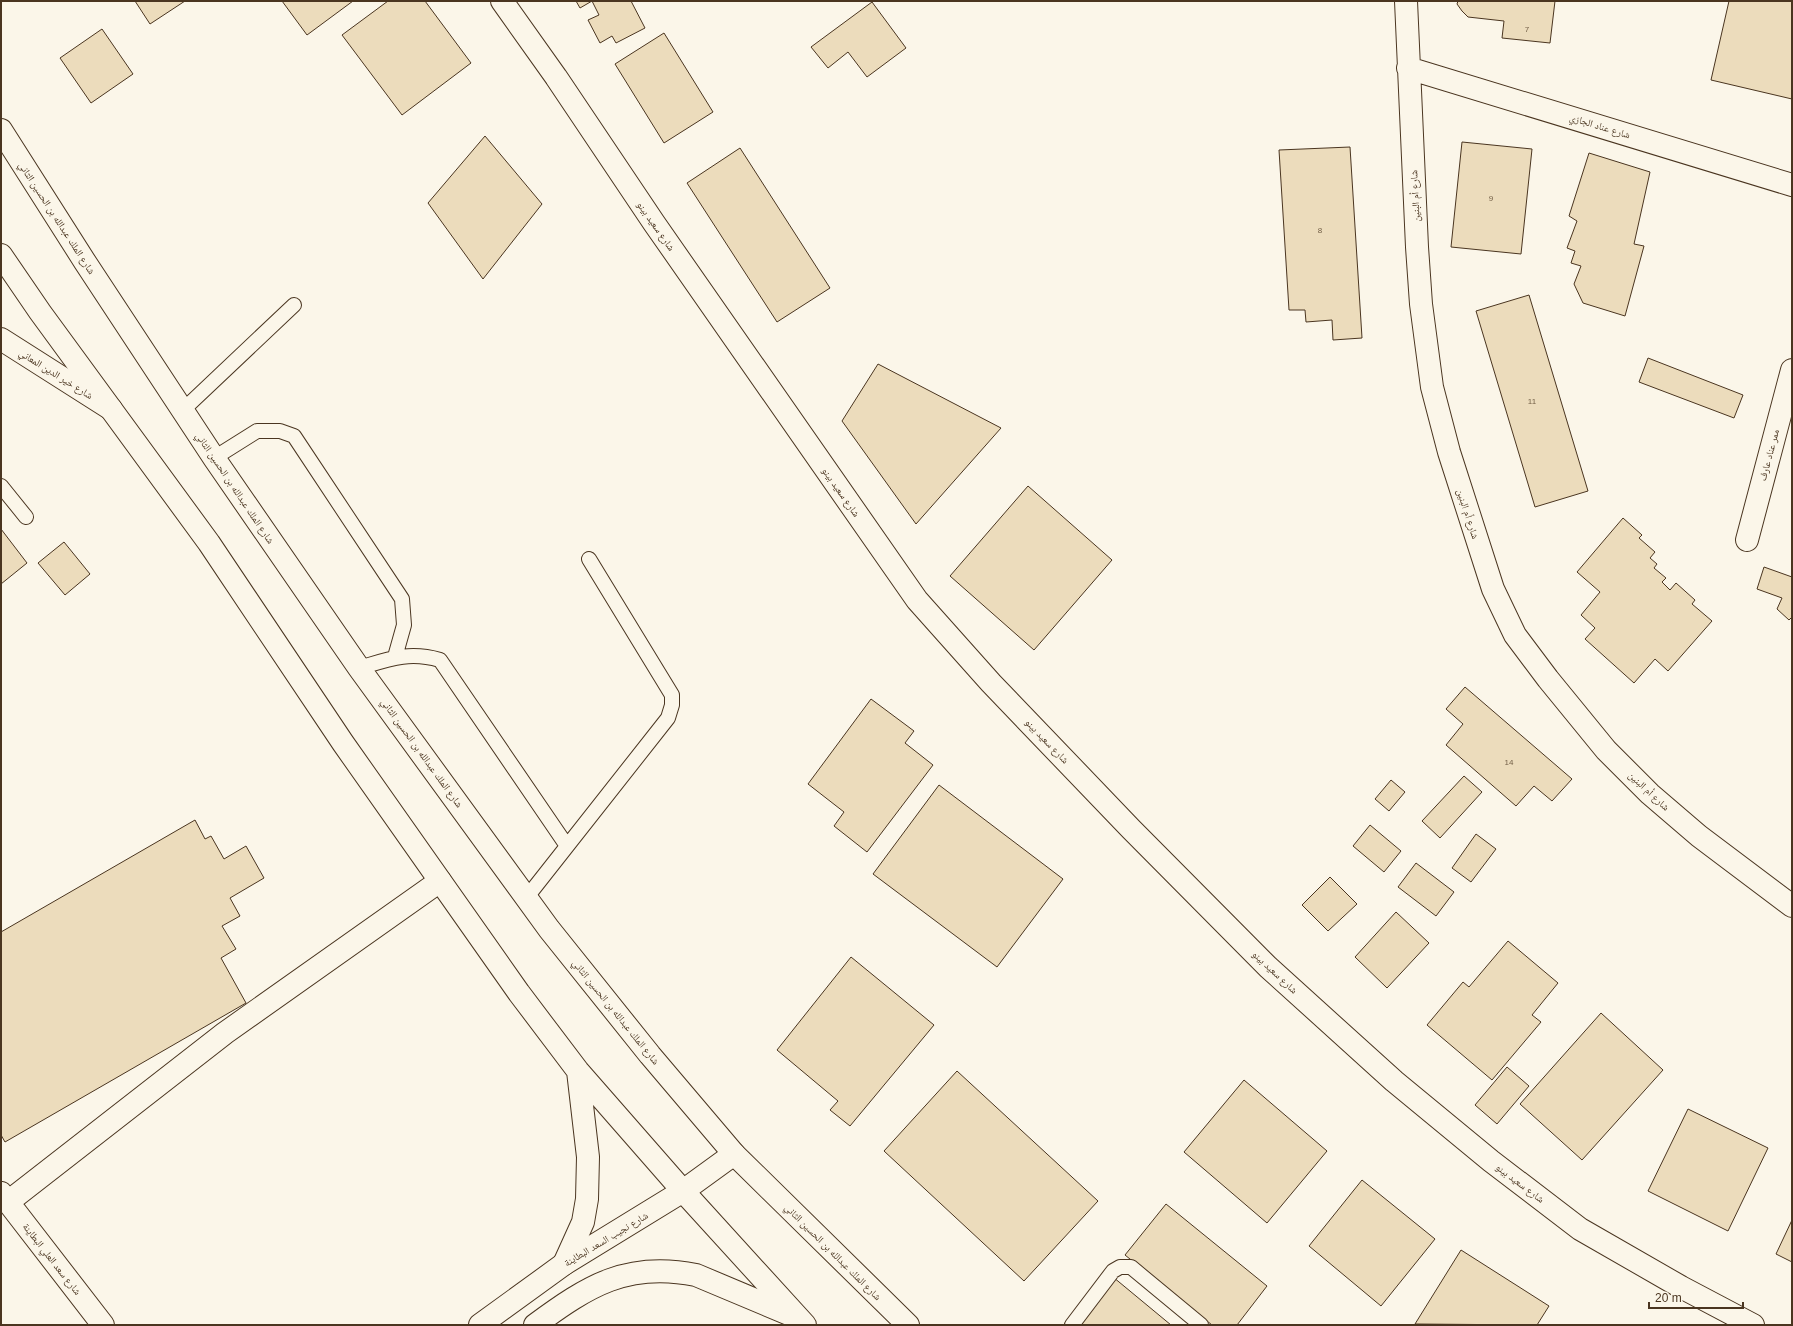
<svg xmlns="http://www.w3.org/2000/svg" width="1793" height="1326" viewBox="0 0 1793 1326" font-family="Arial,'Noto Naskh Arabic',sans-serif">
	<rect width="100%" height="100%" fill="#fbf6e9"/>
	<!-- building -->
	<path fill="#ecdcbc" stroke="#4a3520" d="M135,1H185L150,24Z
		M282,1H353L307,35Z
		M388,1H425L471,63L402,115L342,35Z
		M576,1H631L645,28L616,43L612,36L600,43L588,20L599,15L592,1L580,8Z
		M1458,1H1555L1550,43L1502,38L1504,21L1468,17L1462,11L1457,4Z
		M1729,1H1792V99L1711,80Z
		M872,2L906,48L867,77L848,52L828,68L811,47Z
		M102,29L133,74L91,103L60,58Z
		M664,33L713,112L664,143L615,64Z
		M485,136L542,204L483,279L428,203Z
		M1462,142L1532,149L1521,254L1451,247Z
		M1350,147L1362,338L1333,340L1332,320L1306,322L1305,310H1289L1279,150Z
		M740,148L830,288L777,322L687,183Z
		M1589,153L1650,172L1634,244L1644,246L1625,316L1583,303L1574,284L1581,266L1571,263L1575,251L1567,248L1577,221L1569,216Z
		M1529,295L1588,491L1535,507L1476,311Z
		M1648,358L1743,395L1734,418L1639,382Z
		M878,364L1001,428L916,524L842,421Z
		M1028,486L1112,560L1034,650L950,576Z
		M1623,518L1642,535L1639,538L1655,552L1650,558L1657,564L1654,568L1666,578L1662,582L1670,590L1676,583L1695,600L1692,604L1712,621L1668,671L1655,659L1634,683L1585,639L1595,628L1581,615L1600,592L1577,572Z
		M1,529L27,563L1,584Z
		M64,542L90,574L65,595L38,563Z
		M1764,567L1792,577V617L1789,620L1777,609L1782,598L1757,589Z
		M1465,687L1572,779L1552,801L1534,786L1516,806L1446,745L1463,724L1446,709Z
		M871,699L914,731L905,743L933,765L867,852L834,826L844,812L808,784Z
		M1464,776L1482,792L1440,838L1422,821Z
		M1391,780L1405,792L1389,811L1375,799Z
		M939,785L1063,879L997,967L873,874Z
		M195,820L205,839L211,836L224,859L246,846L264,878L230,898L240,916L222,926L236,949L221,958L246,1003L5,1142L1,1135V932Z
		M1370,825L1401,851L1384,872L1353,846Z
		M1476,834L1496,849L1471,882L1452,868Z
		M1416,863L1454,892L1436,916L1398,887Z
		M1330,877L1357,904L1328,931L1302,905Z
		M1396,912L1429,943L1387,988L1355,957Z
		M1508,941L1558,983L1532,1015L1541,1022L1492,1080L1427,1025L1463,982L1469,987Z
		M851,957L934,1025L850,1126L830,1110L838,1101L777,1050Z
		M1601,1013L1663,1070L1582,1160L1520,1104Z
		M1507,1067L1529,1086L1497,1124L1475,1105Z
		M957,1071L1098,1201L1024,1281L884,1151Z
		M1244,1080L1327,1151L1267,1223L1184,1152Z
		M1688,1109L1768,1148L1728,1231L1648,1191Z
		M1362,1180L1435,1239L1381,1306L1309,1246Z
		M1166,1204L1267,1286L1237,1325H1212L1125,1255Z
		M1792,1220V1262L1776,1254Z
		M1461,1250L1549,1306L1537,1325L1415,1324Z
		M1113,1277L1171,1325H1074Z"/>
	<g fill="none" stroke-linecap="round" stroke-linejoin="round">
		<!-- service casing -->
		<g stroke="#4a3520" stroke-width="16">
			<path id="service" d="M183,410L294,305
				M214,458L257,431H280L294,436L402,599L404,625L395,657
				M1,486L26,517
				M359,668C389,659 409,651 440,660L567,846
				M527,897L668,718L672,705V695L589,559
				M1072,1325L1113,1271L1120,1267H1131L1201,1325"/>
		</g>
		<!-- minor casing -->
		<g stroke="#4a3520" stroke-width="24">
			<path id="minor" d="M502,1L556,77L654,223L917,600L991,683L1131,829L1268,967L1394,1081L1491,1161L1580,1229L1681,1287L1753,1325
				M1406,1L1417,247L1421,304L1432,387L1449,452L1493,589L1515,635L1548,679L1606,750L1650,794L1699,836L1792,906
				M1408,68L1792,185
				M1747,540L1792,370
				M1,1193L103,1325
				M8,1202L225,1033L440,881
				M480,1325L564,1264L683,1191L734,1154
				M535,1325C588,1286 627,1261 696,1275L796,1317"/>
		</g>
		<!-- tertiary casing -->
		<g stroke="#4a3520" stroke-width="24">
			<path id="tertiary" d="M1,339L111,409"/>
		</g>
		<!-- trunk casing -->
		<g stroke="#4a3520" stroke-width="24">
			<path id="trunk" d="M1,130L85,262L214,458L359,668L549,929L650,1055L734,1154L908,1325
				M1,255L40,312L209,543L343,743L519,993L578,1071L683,1191L805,1325
				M564,1264L583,1222L587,1199L588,1157L578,1071"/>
		</g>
		<!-- service -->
		<use href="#service" stroke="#fbf6e9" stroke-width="14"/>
		<!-- minor -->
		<use href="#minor" stroke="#fbf6e9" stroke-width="22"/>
		<!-- tertiary -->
		<use href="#tertiary" stroke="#fbf6e9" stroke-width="22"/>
		<!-- trunk -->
		<use href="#trunk" stroke="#fbf6e9" stroke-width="22"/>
	</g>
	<g text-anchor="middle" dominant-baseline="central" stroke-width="3" stroke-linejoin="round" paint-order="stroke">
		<!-- number labels -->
		<g font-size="8" fill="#725f47">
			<text x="1527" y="29">7</text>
			<text x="1491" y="198">9</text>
			<text x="1320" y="230">8</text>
			<text x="1532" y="401">11</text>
			<text x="1509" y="762">14</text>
		</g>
		<!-- street labels -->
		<g font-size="10" fill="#4a3520" stroke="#fbf6e9">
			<text transform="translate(1600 126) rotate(17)">شارع عناد الجازي</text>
			<text transform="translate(1415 196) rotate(-93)">شارع أم البنين</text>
			<text transform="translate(57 218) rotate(57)">شارع الملك عبدالله بن الحسين الثاني</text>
			<text transform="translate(656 226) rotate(55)">شارع سعيد بينو</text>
			<text transform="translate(56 374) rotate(32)">شارع خير الدين المعاني</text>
			<text transform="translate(1769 455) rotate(-75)">ممر عناد عارف</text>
			<text transform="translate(235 488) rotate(56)">شارع الملك عبدالله بن الحسين الثاني</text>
			<text transform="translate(841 492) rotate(55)">شارع سعيد بينو</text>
			<text transform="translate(1468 514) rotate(72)">شارع أم البنين</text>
			<text transform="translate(1047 741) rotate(46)">شارع سعيد بينو</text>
			<text transform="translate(422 753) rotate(54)">شارع الملك عبدالله بن الحسين الثاني</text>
			<text transform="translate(1649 791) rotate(43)">شارع أم البنين</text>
			<text transform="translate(1275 972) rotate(43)">شارع سعيد بينو</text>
			<text transform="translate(616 1012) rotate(51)">شارع الملك عبدالله بن الحسين الثاني</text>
			<text transform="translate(1520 1183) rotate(37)">شارع سعيد بينو</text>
			<text transform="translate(606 1239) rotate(-31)">شارع نجيب السعد البطاينة</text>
			<text transform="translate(833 1252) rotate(45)">شارع الملك عبدالله بن الحسين الثاني</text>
			<text transform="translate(52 1259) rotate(52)">شارع سعد العلي البطاينة</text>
		</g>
	</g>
	<!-- border -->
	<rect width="1793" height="1326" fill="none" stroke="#4a3520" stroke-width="4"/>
	<!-- scale -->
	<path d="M1649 1302v6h94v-6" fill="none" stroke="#4a3520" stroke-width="2"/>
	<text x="1655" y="1302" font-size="12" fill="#4a3520" stroke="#fbf6e9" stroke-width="3" paint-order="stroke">20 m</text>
</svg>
